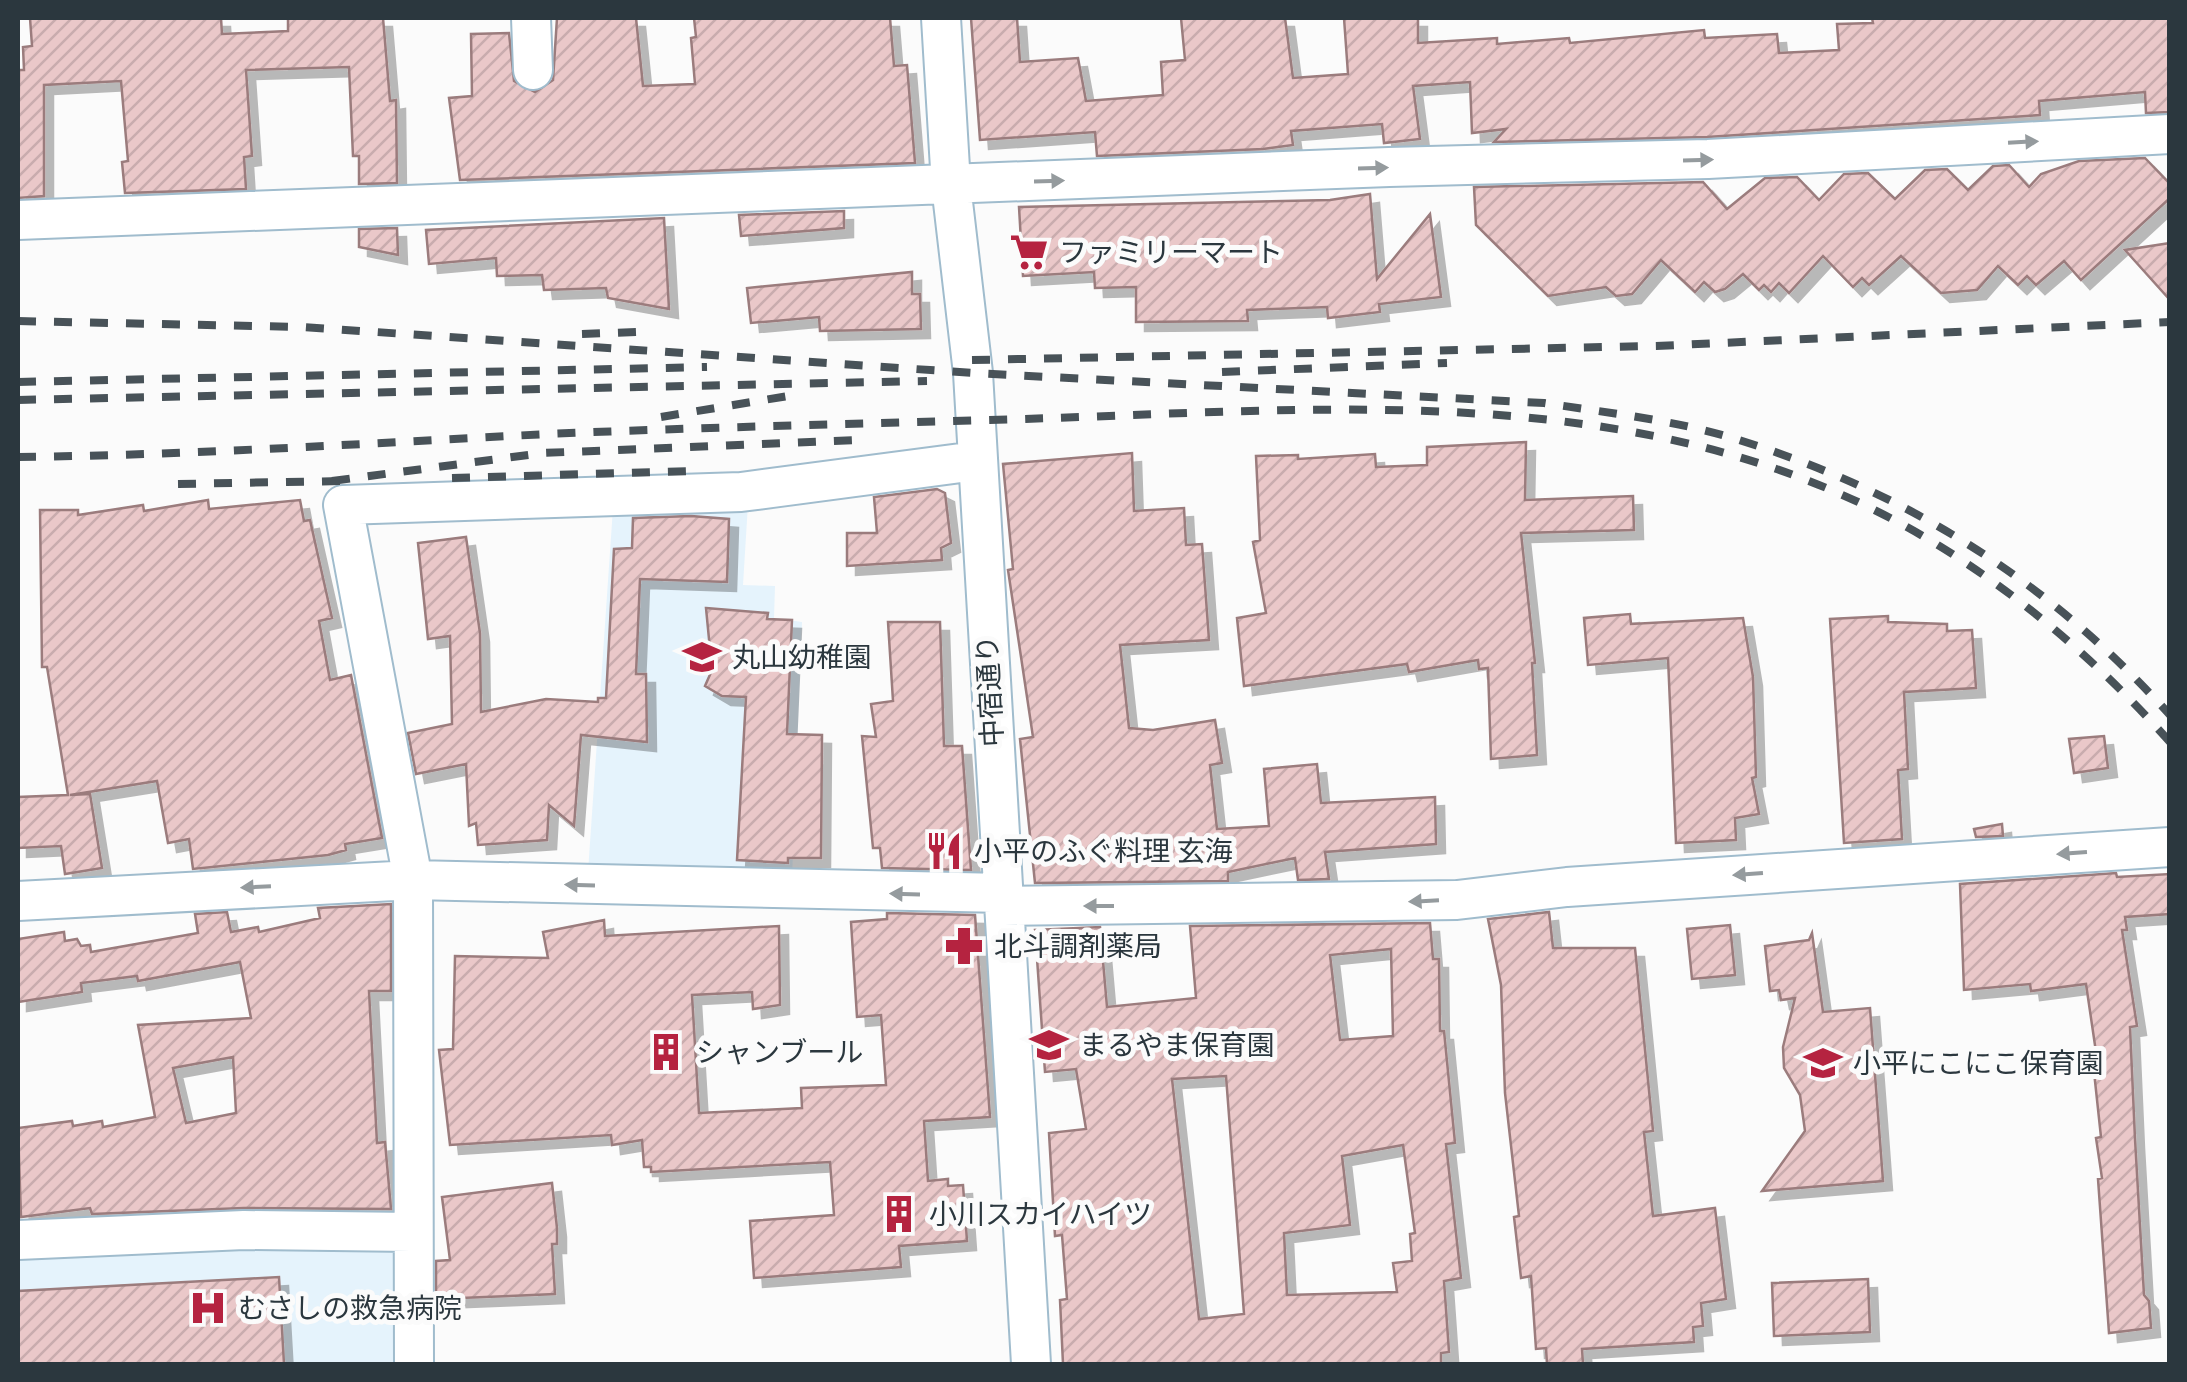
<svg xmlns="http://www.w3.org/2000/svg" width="2187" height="1382" viewBox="0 0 2187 1382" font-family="Rubik,'Noto Sans JP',sans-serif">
	<defs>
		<pattern id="building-hatch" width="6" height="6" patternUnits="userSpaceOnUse" patternTransform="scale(2.5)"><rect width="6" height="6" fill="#eac8c9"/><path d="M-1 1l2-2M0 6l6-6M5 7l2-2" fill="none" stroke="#c9acae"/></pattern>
		<filter id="shadow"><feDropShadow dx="9" dy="9" stdDeviation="0" flood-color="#0004"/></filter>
	</defs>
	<rect width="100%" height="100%" fill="#fbfbfb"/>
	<!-- built -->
	<path fill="#e5f3fc" d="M748,504L743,585L775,586L774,618L802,622L792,878L588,872L613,508Z
		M399,1246L400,1364H18V1252Z"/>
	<!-- building -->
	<path fill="url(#building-hatch)" stroke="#9b7c7d" stroke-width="2.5" fill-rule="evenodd" filter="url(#shadow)" d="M30,18H221L222,34L288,31V18H383L390,101L396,100L397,183L359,184V156H353L349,67L246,70L252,156L244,157L246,189L125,193L122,162L128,161L121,81L44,85V196L18,198L19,70H24L23,47L32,46Z
		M557,18H636L643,86L695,84L691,38L696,37L694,18H890L894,66L907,65L915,163L460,180L449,98L472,96L471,34L509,33L514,81L535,92L553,80Z
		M971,18H1017L1020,62L1078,58L1086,101L1163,95L1161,62L1185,60L1181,18H1285L1293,78L1348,74L1344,18H1418V43L1497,38V44L1569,38L1570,43L1704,30L1705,38L1777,34L1779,53L1839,50L1837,24L1873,23L1872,18H2170V112L2146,113L2145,92L2039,101L2040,115L1707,137L1494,142L1506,129L1472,133L1470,82L1413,86L1420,139L1384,143L1382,124L1291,131L1293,145L1263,149L1097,156L1095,132L980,140Z
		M2145,158L2170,184V198L2081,280L2064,261L2036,285L2027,276L2018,285L1998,266L1977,290L1941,293L1901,256L1869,285L1862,278L1853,287L1823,256L1789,293L1779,283L1771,292L1764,285L1759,290L1743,274L1725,289L1715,292L1704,282L1695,292L1661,260L1632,294L1616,296L1606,287L1548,296L1476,225L1474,187L1703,182L1727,209L1765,178L1797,177L1819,200L1844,174L1868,173L1895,199L1925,170L1947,169L1968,190L1993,166L2009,165L2029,187L2041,174L2079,161Z
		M1370,194L1377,279L1430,214L1441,297L1379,304L1380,312L1328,318L1327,307L1247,310L1248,321L1136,322V287L1095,288L1094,272L1023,276L1019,207L1330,200Z
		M844,211V228L741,236L739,215Z
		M664,218L669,309L608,298L606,288L544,290L542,275L497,276L496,258L429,264L426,230Z
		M397,228L398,255L359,247V229Z
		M2170,243V300L2125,250Z
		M912,272V294H920L921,329L820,331L819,317L751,323L747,288Z
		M1526,442L1525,500L1633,496L1634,530L1521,533L1535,663H1532L1537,755L1491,759L1488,668L1479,669L1478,660L1409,672L1407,664L1244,686L1237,618L1266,613L1253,542L1260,540L1256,456L1298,455V459L1375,454L1376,467L1427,465V447Z
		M1132,453L1134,511L1184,508L1186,545L1202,544L1209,640L1120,645L1129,728L1153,730L1215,720L1222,763L1210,765L1217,829L1269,826L1264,769L1317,764L1321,803L1435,797L1436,844L1325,852L1329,879L1298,880L1295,858L1228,872V881L1035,883L1020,739L1033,737L1008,570L1013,569L1003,464Z
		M937,489L945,493L951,543L941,548L942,560L847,566V533H877L874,497Z
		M208,500L209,509L300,500L304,521L310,520L332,618L319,621L330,680L351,675L382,838L345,844L346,850L328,855L193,869L189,839L168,843L157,781L70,795L90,794L102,868L65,874L61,846L18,848V797L68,795L47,667H42L40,510H78V515L143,505L144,511Z
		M691,516L729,519L727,582L640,579L636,674H646L647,742L581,735L574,826L549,805L547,840L478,845L476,823L469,826L466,764L416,774L408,733L452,724L450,636L428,639L418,543L466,537L480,633L481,712L546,699L598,702V698H606L614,549L632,548L633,518Z
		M706,608L768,613L767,619L792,620L787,734L822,735L821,858H788V863L737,860L746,697L722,696L705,686L712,670Z
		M1630,614L1631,624L1743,618L1753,677L1756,777L1752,778L1759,814L1735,818L1736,840L1676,843L1668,658L1588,665L1584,618Z
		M1888,616V622L1947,624V631L1972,630L1976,688L1904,692L1908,769L1898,770L1902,839L1844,843L1830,619Z
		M888,622H940L944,746H962L971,870L882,868L880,848H873L862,736L876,737L871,704L893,701Z
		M2104,736L2108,768L2074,773L2069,739Z
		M2002,824L2003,836L1976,837L1974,829Z
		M2116,873L2117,877L2170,874V914L2125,917L2127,930H2122L2137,1026L2130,1027L2135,1139L2144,1295L2149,1301L2151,1328L2109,1333L2098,1179L2102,1178L2096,1138L2101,1137L2092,1053L2096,1052L2086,984L2031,991L2030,984L1964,990L1960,884Z
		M391,904V991H369L377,1143L385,1142L391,1209L244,1208L92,1214L90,1208L21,1217L18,1128L72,1121L73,1126L102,1121L103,1127L155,1117L138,1025L251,1018L240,962L138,981L137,976L81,983L82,992L18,1002V939L64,932L65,941L77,939L81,946L90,945L91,952L198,933L195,914L227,912L231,932L258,927L259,932L320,918L318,908ZM233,1057L236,1113L186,1123L173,1068Z
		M1549,912L1553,948H1635L1653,1131L1644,1132L1653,1216L1715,1208L1726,1299L1701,1303L1703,1326L1693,1327L1694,1342L1582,1349L1583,1364H1547L1546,1348L1536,1349L1531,1276L1521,1278L1514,1217L1519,1216L1505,1093L1501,985L1488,919Z
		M887,913L975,915L990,1117L924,1121L928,1181L948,1179V1186L963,1185L967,1241L899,1246L901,1267L754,1278L750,1221L834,1215L830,1162L651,1172V1167H644L642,1140L612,1145L611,1135L450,1145L439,1050L453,1049L455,956L548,958L543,932L604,920L605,936L779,926L780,1005L753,1009L752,992L692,995L699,1113L802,1108L801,1088L886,1085L881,1015L857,1017L851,922L887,919Z
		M1430,923L1433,959H1439L1440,1031H1444L1455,1143L1446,1144L1461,1278L1444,1281L1449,1352L1441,1353V1363L1063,1364L1060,1300L1067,1299L1062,1235L1055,1236L1049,1133L1086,1129L1076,1069L1045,1072L1035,930L1100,927L1107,1007L1196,998L1190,926ZM1391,949L1393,1036L1340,1040L1330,955ZM1226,1076L1244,1314L1199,1319L1172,1079ZM1403,1145L1415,1233L1410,1234L1412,1261L1393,1263L1397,1292L1287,1295L1284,1233L1350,1225L1342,1156Z
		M1730,925L1735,975L1692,979L1687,929Z
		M1812,933L1823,1012L1870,1008L1883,1181L1762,1191L1805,1131L1800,1095L1784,1068L1783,1047L1795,998L1781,1000L1779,990L1770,991L1765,946L1809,940Z
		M552,1183L557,1228V1244H552L555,1294L436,1299V1261L450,1260L442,1197Z
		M279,1277L284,1364H18V1291Z
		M1868,1279L1870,1332L1774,1336L1772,1283Z"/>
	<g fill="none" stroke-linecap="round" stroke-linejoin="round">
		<!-- minor casing -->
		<g stroke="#a0bccd" stroke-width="42">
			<path id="minor" d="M531,18L533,70
				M941,18L951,185L973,373L1031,1364
				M18,220L1389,167L1708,159L2170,134
				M18,901L413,880L1003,893
				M1004,906L1457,900L1567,887L2170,847
				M18,1240L244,1230L411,1232
				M414,1364L413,880L343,505L741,492L976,461"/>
		</g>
		<!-- minor -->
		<use href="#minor" stroke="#fff" stroke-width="38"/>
		<!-- rail -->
		<path stroke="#485258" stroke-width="8" stroke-dasharray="18 18" stroke-linecap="butt" d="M18,321L303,327L973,373L1544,403C1608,413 1676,420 1739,440C1909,493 2050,582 2170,715
			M582,334L636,332
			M972,360L1656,346L2170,322
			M1222,372L1447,363
			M18,382L707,367
			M18,400L927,381
			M661,417L794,395
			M18,457C195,455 371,443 548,434C706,427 864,424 1023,419C1291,411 1584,382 1838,493C1965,548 2078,639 2170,742
			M452,478L692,471
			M332,481L543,453L858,440
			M178,484L343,481"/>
	</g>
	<!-- one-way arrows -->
	<defs><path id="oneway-solid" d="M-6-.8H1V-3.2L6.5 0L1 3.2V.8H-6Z" transform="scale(2.5)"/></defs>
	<g fill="#959b9e">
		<use href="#oneway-solid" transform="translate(2023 142) rotate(-3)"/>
		<use href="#oneway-solid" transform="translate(1698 160) rotate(-2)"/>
		<use href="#oneway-solid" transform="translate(1373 168) rotate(-2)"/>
		<use href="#oneway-solid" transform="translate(1049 181) rotate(-2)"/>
		<use href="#oneway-solid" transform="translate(2072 853) rotate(176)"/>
		<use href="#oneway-solid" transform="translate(1748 874) rotate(176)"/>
		<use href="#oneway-solid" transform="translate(580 885) rotate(-178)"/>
		<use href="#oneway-solid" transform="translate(256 887) rotate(177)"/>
		<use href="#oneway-solid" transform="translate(905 894) rotate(-178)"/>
		<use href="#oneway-solid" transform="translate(1424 901) rotate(177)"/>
		<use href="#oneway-solid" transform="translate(1099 906) rotate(180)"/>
	</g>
	<!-- icons -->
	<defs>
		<g id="supermarket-bare" transform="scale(3)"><path d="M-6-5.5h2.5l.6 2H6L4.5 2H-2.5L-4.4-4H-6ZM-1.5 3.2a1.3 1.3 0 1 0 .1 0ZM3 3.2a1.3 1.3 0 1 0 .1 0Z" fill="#b52340" stroke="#fbfbfb" stroke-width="2.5" paint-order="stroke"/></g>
		<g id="school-bare" transform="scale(3)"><path d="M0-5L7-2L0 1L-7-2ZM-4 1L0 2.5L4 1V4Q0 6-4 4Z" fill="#b52340" stroke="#fbfbfb" stroke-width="2.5" paint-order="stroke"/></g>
		<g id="restaurant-bare" transform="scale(3)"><path d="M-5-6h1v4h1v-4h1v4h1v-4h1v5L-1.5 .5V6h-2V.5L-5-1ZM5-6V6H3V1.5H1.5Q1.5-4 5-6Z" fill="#b52340" stroke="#fbfbfb" stroke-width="2.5" paint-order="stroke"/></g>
		<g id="pharmacy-bare" transform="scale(3)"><path d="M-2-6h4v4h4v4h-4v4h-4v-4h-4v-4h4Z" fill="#b52340" stroke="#fbfbfb" stroke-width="2.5" paint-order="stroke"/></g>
		<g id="building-bare" transform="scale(3)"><path d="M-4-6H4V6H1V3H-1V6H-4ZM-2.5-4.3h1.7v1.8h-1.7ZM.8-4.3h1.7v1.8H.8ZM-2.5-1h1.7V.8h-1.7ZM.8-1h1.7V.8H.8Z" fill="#b52340" stroke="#fbfbfb" stroke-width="2.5" paint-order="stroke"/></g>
		<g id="hospital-bare" transform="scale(3)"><path d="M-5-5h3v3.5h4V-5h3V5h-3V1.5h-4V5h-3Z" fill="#b52340" stroke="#fbfbfb" stroke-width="2.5" paint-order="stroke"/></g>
	</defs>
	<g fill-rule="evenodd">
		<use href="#supermarket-bare" x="1029" y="252"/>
		<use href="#school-bare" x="702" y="657"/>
		<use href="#restaurant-bare" x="944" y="851"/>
		<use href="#pharmacy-bare" x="964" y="946"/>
		<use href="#school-bare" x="1049" y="1045"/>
		<use href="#building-bare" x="666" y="1052"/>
		<use href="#school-bare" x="1823" y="1063"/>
		<use href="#building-bare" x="899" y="1214"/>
		<use href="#hospital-bare" x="208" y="1308"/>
	</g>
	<g text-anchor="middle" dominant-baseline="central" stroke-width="10" stroke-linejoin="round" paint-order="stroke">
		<!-- poi labels -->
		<g font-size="28" fill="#2b373e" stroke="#fbfbfb" text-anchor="start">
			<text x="1059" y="252">ファミリーマート</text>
			<text x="732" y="657">丸山幼稚園</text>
			<text x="974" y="851">小平のふぐ料理 玄海</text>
			<text x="994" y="946">北斗調剤薬局</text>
			<text x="1079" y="1045">まるやま保育園</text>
			<text x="696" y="1052">シャンブール</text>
			<text x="1853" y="1063">小平にこにこ保育園</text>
			<text x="929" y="1214">小川スカイハイツ</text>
			<text x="238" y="1308">むさしの救急病院</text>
		</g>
		<!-- street labels -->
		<g font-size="28" fill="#2b373e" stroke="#fbfbfb">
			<text transform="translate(990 691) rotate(-93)">中宿通り</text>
		</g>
	</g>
	<!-- border -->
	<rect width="2187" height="1382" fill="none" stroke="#2b373e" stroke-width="40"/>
</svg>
